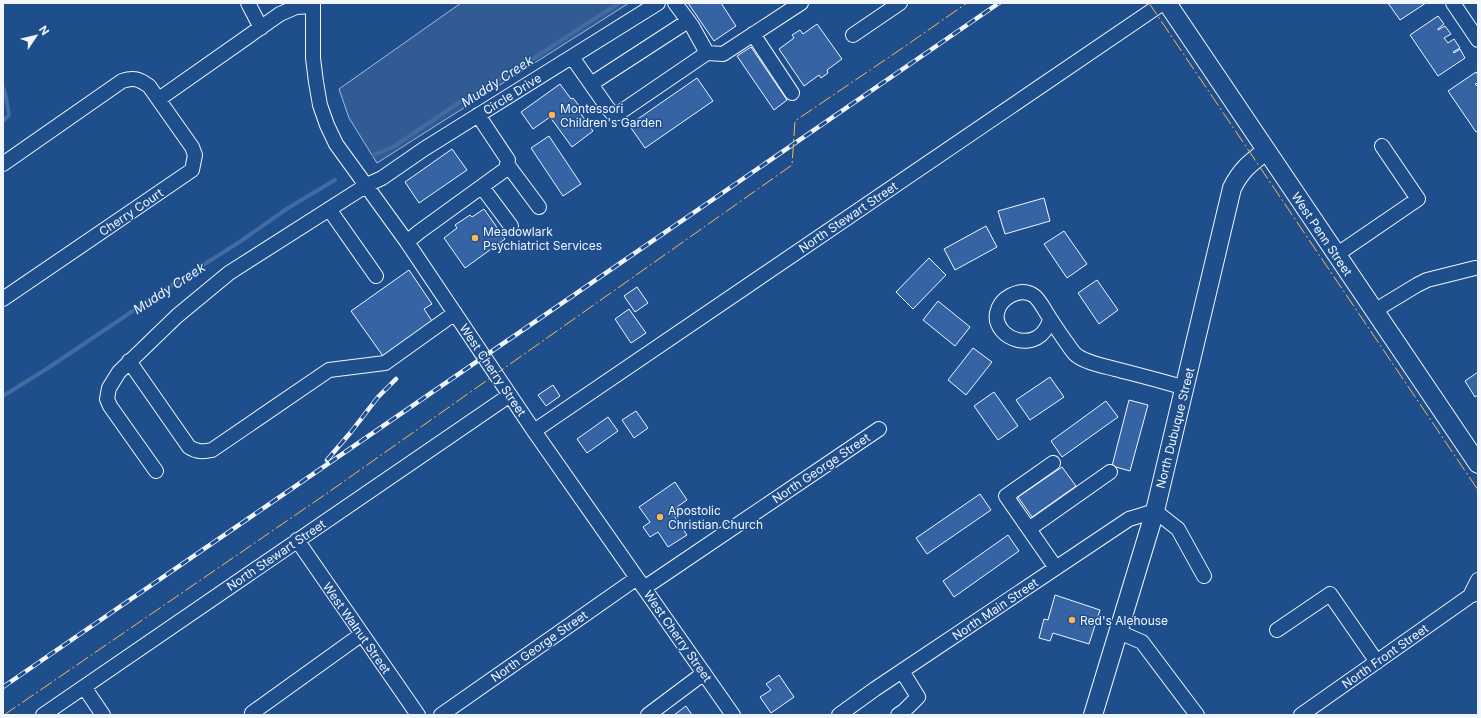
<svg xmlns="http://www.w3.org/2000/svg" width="1481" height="718" viewBox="0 0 1481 718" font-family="Inter,sans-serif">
	<rect width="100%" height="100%" fill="#1f4e8c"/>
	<!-- green -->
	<path fill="#305b95" stroke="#a8bbd7" d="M461,3H629L377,163L349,118L339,89Z"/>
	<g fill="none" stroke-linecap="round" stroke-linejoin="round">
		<!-- stream -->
		<path stroke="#446ba0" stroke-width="4" d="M3,88L5,92L9,115L3,121
			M374,155L393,147L460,102L534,58L619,3
			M3,396L48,368L167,288L241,241L288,208L335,180"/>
	</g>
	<!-- building -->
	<path fill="#3563a3" stroke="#f2f6ff" d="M688,3H721L736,26L714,41Z
		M1388,3H1426L1400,20Z
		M1438,16L1444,24L1438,29V30L1445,26L1451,34L1444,38L1448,43L1454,39L1460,48L1453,52L1454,53L1460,49L1465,58L1438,76L1410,35Z
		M817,24L842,59L827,70L828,73L821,78L819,75L804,86L779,49L794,38L792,35L800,30L803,34Z
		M751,47L787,100L774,110L737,56Z
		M1476,72L1478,75V83L1475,84L1477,86L1478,85V131L1476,132L1448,91Z
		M697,78L713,101L645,148L629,125Z
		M560,84L571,99L573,98L581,108L578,110L593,131L572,147L550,117L533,129L521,112Z
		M549,136L581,184L563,196L531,148Z
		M452,149L467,170L419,203L405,182Z
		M1044,198L1050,221L1005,234L998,211Z
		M484,209L505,239L465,268L444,238L457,228L455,225L470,215L472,217Z
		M986,226L997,247L955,270L944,249Z
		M1064,231L1087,264L1067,278L1044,244Z
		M929,258L946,275L913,309L896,292Z
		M409,270L432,304L424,309L432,321L383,356L351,311Z
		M1097,280L1118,310L1099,324L1078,293Z
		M637,287L648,303L635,312L624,296Z
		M938,301L970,327L955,346L923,320Z
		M629,309L646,333L631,343L615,319Z
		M973,348L992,362L966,395L948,380Z
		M1478,372V395L1475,397L1465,381Z
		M1050,377L1064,397L1030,420L1016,400Z
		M553,385L560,396L546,406L538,395Z
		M994,392L1018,426L998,440L974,406Z
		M1129,400L1148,405L1130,471L1112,466Z
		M1106,401L1118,417L1062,457L1051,441Z
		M636,411L648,428L634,438L622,420Z
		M608,417L618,431L587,453L577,439Z
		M1062,467L1076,486L1032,517L1018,497Z
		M675,482L687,500L671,511L687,535L668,547L658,532L650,537L643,527L650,522L639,507Z
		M980,494L991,510L927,554L916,538Z
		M1008,535L1019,551L954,597L943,581Z
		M1055,595L1100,610L1089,644L1053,633L1050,641L1039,638L1044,619L1048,620Z
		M779,675L794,697L771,713L760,697L771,690L766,684Z
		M686,706L692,715H674Z"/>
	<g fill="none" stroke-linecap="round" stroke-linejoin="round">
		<!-- minor casing -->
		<g stroke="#f2f6ff" stroke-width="16">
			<path id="minor" d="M248,3L261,28
				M313,3V58L316,82L320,105L327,125L336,144L407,242L534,431L733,715
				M675,3L692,26L707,53L723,54L801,3
				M1453,3L1478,40
				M753,34L792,93
				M853,35L900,3
				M572,57L607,107L612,113H619L707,53
				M591,84L688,21
				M159,99L280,14L296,7L313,6
				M3,164L122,81C134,77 139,79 149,86L192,147L195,155L192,170L3,299
				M507,164L539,207
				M482,187L511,226
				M329,209L376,276
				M407,242L419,232L506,169L508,160L478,115
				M1336,255L1418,199L1382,146
				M1374,311L1417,285L1427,280L1475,268
				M1050,319C1040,357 992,339 997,313C1000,298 1019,287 1033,295C1038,298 1043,307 1046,312C1052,322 1059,332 1066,342C1069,346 1072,351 1075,354C1083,362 1104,366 1115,369C1138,375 1162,381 1185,388
				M129,361L189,447C197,452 203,452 212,450L329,370L385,363L455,313
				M534,431L1163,3
				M1053,463L1006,496L1056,568
				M156,471L110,406L107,399L109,388L119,372L177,316L229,273L367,185L382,178L424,149L658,3
				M1029,529L1110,472
				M297,540L418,715
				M644,588L879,429
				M1470,596L1478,580
				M1277,630L1330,594L1377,662
				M1119,632L1142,642L1197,715
				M84,687L103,715
				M252,713L362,634
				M43,715L510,395
				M441,715L637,578
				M648,715L704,673
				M839,715L875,689L1129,519L1155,511L1178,529L1204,576
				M898,715L904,711L918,697L902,671
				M1301,715L1470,596L1478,593"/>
		</g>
		<!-- major casing -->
		<g stroke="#f2f6ff" stroke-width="20">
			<path id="major" d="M1167,3L1478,464
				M1093,715L1155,511L1232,188C1241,170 1250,163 1266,151"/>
		</g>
		<!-- minor -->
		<use href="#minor" stroke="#1f4e8c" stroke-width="14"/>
		<!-- major -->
		<use href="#major" stroke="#1f4e8c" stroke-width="18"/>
		<!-- rail casing -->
		<g stroke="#f2f6ff" stroke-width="4.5">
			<path id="rail" d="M327,460L351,432L378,397L396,379
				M3,687L999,3"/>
		</g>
		<!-- rail -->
		<use href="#rail" stroke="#1f4e8c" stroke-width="3" stroke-dasharray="9" stroke-linecap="butt"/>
		<!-- power -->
		<path stroke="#ffb74d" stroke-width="1" stroke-dasharray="14 3 2 3" stroke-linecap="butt" d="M1149,3L1478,490
			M4,715L326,494L792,165L795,121L904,47L967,3"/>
	</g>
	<!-- markers -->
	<g fill="#ffb74d" stroke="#1f4e8c" stroke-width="1.5">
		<circle cx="552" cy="115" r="4"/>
		<circle cx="475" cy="238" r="4"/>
		<circle cx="660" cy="517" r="4"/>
		<circle cx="1072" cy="620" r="4"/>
	</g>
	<g text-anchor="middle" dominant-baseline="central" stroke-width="3" stroke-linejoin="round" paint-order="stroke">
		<!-- street labels -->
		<g font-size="12" fill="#f2f6ff" stroke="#1f4e8c">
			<text transform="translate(512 94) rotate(-32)">Circle Drive</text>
			<text transform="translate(131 212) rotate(-34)">Cherry Court</text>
			<text transform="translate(848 217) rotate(-34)">North Stewart Street</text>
			<text transform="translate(1322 234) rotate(56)">West Penn Street</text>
			<text transform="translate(493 370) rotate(56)">West Cherry Street</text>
			<text transform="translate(1175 428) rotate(-76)">North Dubuque Street</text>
			<text transform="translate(821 468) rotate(-34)">North George Street</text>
			<text transform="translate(276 555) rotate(-34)">North Stewart Street</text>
			<text transform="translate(995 609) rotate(-34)">North Main Street</text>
			<text transform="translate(357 628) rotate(55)">West Walnut Street</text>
			<text transform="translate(678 636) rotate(55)">West Cherry Street</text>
			<text transform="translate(539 646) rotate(-35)">North George Street</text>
			<text transform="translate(1385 656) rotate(-35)">North Front Street</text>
		</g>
		<!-- poi labels -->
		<g font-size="12" fill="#f2f6ff" stroke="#1f4e8c" text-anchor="start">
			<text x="560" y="108">Montessori<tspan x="560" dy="14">Children's Garden</tspan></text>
			<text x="483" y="231">Meadowlark<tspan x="483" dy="14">Psychiatrict Services</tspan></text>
			<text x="668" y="510">Apostolic<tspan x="668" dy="14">Christian Church</tspan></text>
			<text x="1080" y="620">Red's Alehouse</text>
		</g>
		<!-- water labels -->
		<g font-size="13" font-style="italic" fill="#f2f6ff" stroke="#1f4e8c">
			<text transform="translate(497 81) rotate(-33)">Muddy Creek</text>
			<text transform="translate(169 288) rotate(-33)">Muddy Creek</text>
		</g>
	</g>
	<!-- border -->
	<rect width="1481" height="718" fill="none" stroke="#f2f6ff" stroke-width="8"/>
	<!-- north arrow -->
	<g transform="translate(36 36) rotate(55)" stroke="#1f4e8c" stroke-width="3" paint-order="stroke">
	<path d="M0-3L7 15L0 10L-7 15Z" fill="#f2f6ff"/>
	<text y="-6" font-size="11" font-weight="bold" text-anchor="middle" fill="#f2f6ff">N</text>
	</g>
</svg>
